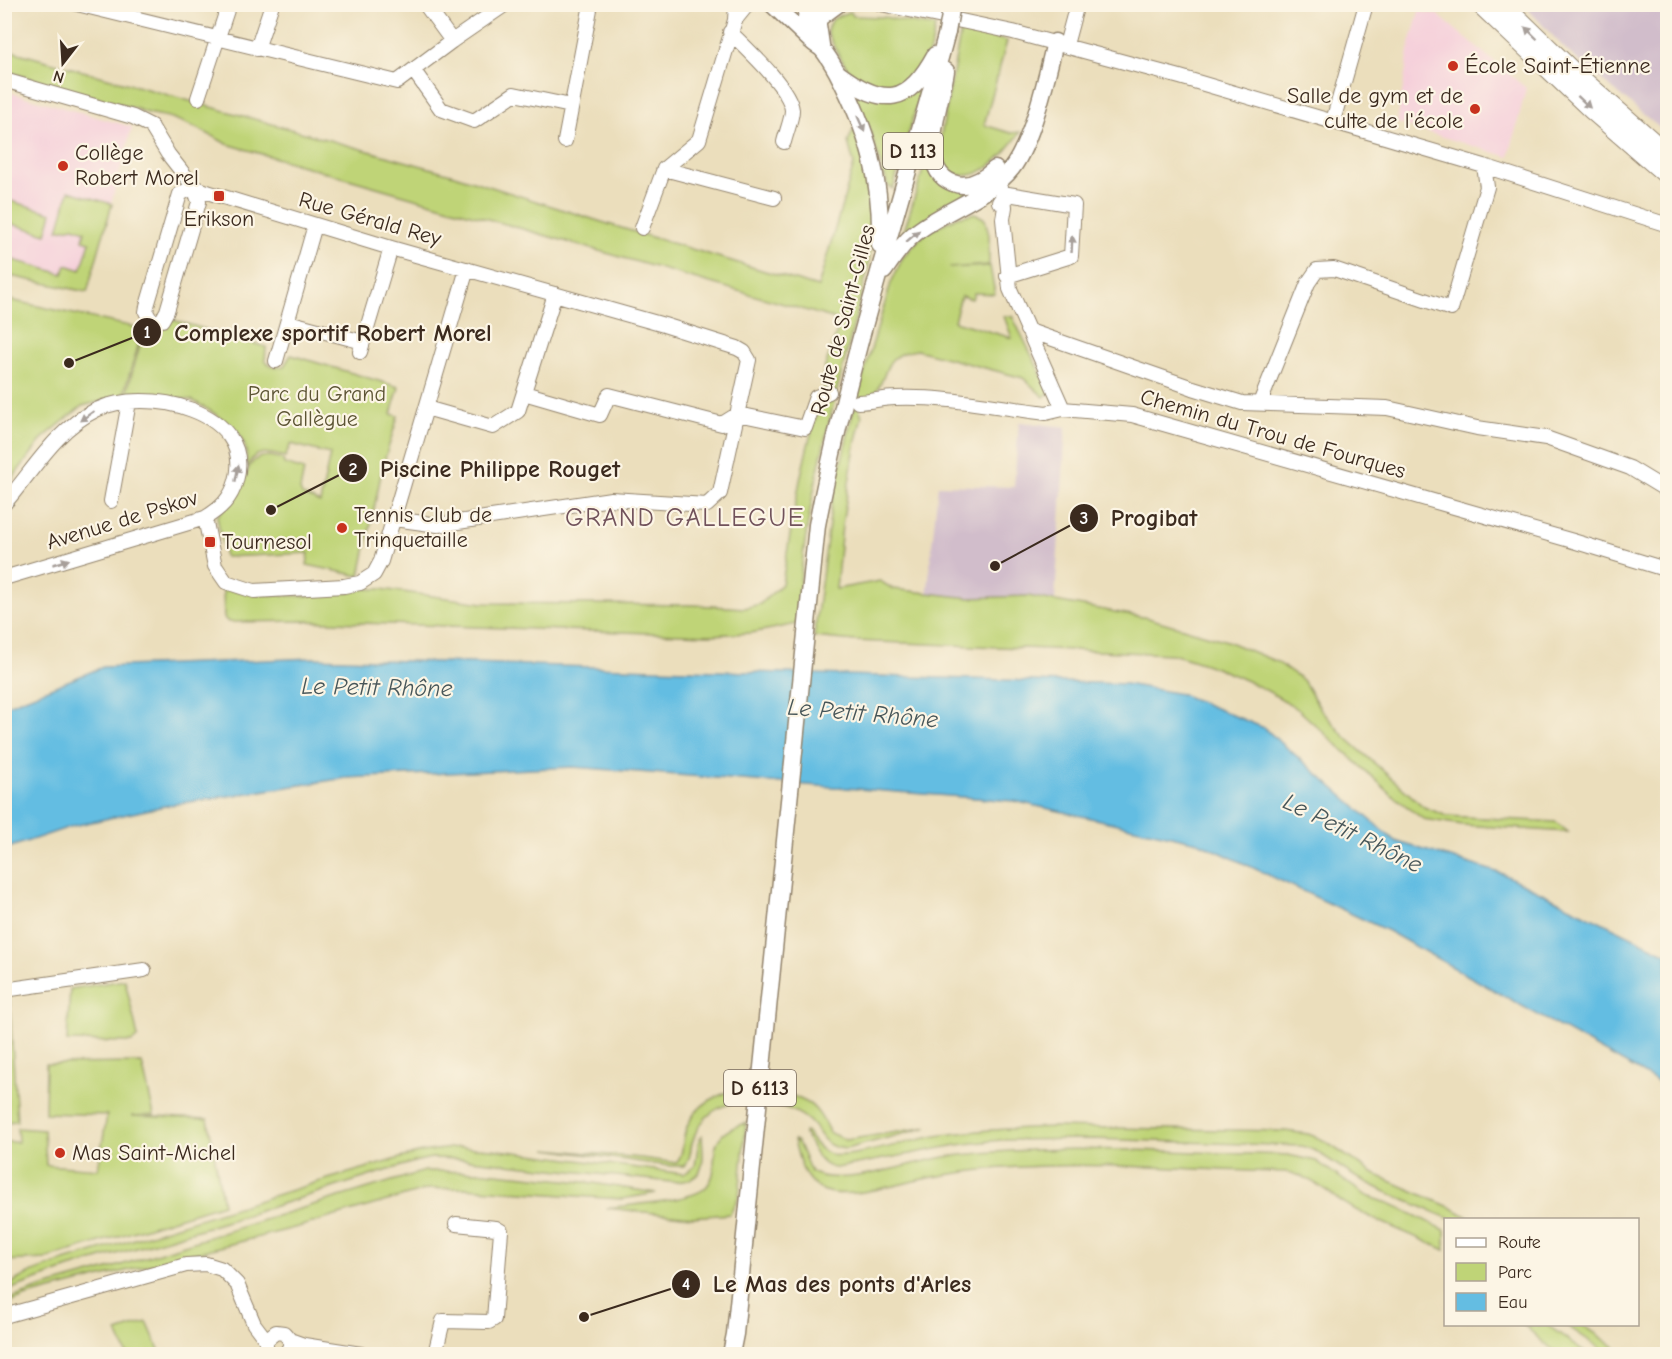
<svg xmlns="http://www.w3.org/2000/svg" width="1672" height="1359" viewBox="0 0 1672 1359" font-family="'Comic Neue',sans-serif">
	<rect width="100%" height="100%" fill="#fcf5e5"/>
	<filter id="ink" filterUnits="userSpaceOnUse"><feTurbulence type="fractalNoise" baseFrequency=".0167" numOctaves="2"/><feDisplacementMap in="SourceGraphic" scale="12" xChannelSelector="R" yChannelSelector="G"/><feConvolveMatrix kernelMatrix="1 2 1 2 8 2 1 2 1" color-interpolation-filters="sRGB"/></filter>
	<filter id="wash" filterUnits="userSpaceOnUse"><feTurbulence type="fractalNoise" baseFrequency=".008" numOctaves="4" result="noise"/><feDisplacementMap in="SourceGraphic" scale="24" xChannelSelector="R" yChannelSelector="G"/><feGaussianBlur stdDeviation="1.35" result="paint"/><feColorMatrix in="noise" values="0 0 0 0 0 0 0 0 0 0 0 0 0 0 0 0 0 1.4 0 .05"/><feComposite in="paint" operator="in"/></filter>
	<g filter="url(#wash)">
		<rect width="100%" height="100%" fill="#ebdebc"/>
		<!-- built -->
		<path fill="#f5cfda" d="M1419,11L1438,15L1526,88L1509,157L1397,123L1410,44Z
			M4,91L132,127L87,292L5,275Z"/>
		<!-- industrial -->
		<path fill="#d1bdcb" d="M1524,5H1667V134L1567,51Z
			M1019,422L1066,427L1054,614L927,598L938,485L1014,487Z"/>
		<!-- green -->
		<path fill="#bfd477" stroke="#7d7f4a" stroke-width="1.5" d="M851,12L853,16L884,17L918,24L935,26C933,42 929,61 917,74C900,92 872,91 854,76C845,69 832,42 827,32C828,19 840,14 851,12Z
			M961,30L1007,41L984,125L1011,133L1021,132C1001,158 978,188 943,170L938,152Z
			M4,49L451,174L608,224L818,287L854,164L848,142L853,130L859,137L871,192L872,227L869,263C841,383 802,500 797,624L751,633L709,635L303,621L228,622L224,618L223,589L274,595L303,596L350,592L362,589H381L483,603L694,605L745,608L760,604L782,584C793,518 802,452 825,389L822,383L824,370L840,323L843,321L227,144C210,135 193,125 174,119C161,114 151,116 137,109L5,71Z
			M922,86L893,189L888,186L868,125L847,87L860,95Z
			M927,166L934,176L969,192L903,234L924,167Z
			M69,191L112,204L87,292L5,275L6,258L63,274L66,265L81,270L90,242L83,240L85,231L74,227L58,230Z
			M4,199L52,213L46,234L5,222Z
			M975,213L985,219L989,235V265L949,268L990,266L995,294L974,293L972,299L961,296L954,321L1012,338L1004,316H1012L1050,392L1044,397L1023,378L917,350C878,355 892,374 873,395C869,400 862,403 858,406L862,416L856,440L842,525L836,589L880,581L893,589L970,598L1028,596L1148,618L1227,641L1277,662L1303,680L1321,710L1346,738L1424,807L1447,816L1556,822L1568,832L1463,825L1423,819L1392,795L1299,710C1261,684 1216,666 1172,654L855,641L814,637L832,502L856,399L891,283L903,257L925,233L957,217Z
			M5,299L143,329L123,396L82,406L43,438L5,488Z
			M170,319L266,347L265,361C270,366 277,369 284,366L291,355L399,387L391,414L398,416L383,465L360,576L307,565L309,553L225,557L217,517C225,505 234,493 243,481C247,476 247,469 251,464C258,454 273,455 283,460L284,464L304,470L300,490L302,495L320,503L330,454L291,444L285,457C269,453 255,448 247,467L245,466C253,439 228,421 207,409C202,406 196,402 191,400C174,397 142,397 125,398L145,327C155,330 166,330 170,319Z
			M125,980L138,1037L132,1042L67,1041L70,989Z
			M4,995H9L17,1121L5,1122Z
			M142,1063L154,1115L132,1116L208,1119L223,1204L45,1259L5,1261V1142H18L17,1128L44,1130L46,1165L98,1169L107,1115L45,1113L46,1064Z
			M751,1086L750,1099C722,1103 700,1113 692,1143C690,1151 691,1159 685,1166H669L547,1149L641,1158L676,1163C683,1155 682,1147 684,1137C691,1103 721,1092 751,1086Z
			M780,1087C788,1095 796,1097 806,1102C817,1107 824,1122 830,1133L846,1140L928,1127L846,1149C821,1147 825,1136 809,1121C798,1111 784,1107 770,1103L771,1090Z
			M746,1123L739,1196L730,1214L692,1217L606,1208C627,1205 692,1201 705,1188C727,1167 695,1137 746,1123Z
			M1051,1127L1285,1131L1308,1134L1321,1139L1374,1174L1452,1208L1471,1219H1450L1386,1192L1354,1176L1316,1151L1302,1146L1093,1139L1001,1140L957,1145L836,1168C818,1167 813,1147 804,1133L805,1132L808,1134C814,1143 821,1152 832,1155C848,1159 910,1141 931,1137C971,1130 1011,1129 1051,1127Z
			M702,1136C704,1166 706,1182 671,1182L462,1159L431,1158L414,1162L228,1221L69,1268L6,1291C12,1277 44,1268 58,1263L321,1181L421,1152L459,1147L492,1149L684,1174L695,1166L699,1140Z
			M794,1140L798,1142L811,1172C839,1189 912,1162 945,1157C1059,1142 1175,1153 1288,1155L1316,1161L1367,1196L1391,1204L1445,1230V1250C1417,1237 1388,1226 1360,1212C1333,1199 1317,1178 1287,1172C1183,1170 1077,1159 973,1171C958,1173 943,1175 928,1178C902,1183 849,1200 825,1191C803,1183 799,1160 794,1140Z
			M425,1171L486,1172L593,1183L656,1193L622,1199L605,1198L465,1188L428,1189L298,1227L27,1296L5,1305V1301L37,1289L105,1270L273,1217Z
			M147,1322L161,1354H127L117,1332Z
			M1524,1325H1547L1588,1354H1560L1545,1344Z
			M1566,1325H1583L1625,1354H1609Z"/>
		<!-- water -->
		<path fill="#64bde2" stroke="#507480" stroke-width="1.5" d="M313,658L1126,684L1181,694L1264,728L1395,841L1503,874L1667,954V1087L1388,931L1198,842L1014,801L573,767L346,778L169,805L73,826L5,849V706L103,667Z"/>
	</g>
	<g filter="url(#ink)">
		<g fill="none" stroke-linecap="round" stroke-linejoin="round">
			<!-- minor casing -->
			<g stroke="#93846d" stroke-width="16">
				<path id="minor" d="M77,4L397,82L452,41L506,4
					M425,4L452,41
					M881,4L1013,32L1180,77L1484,166L1668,225
					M735,20L748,4
					M730,32C746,48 790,88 792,110C792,119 786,133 784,142
					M1066,45L1077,4
					M257,49L272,4
					M414,71L441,109L474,121L514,94L571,106
					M4,80L133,117L151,126L168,154L194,187L207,192L391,248L664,325L737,348L744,352L749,360L720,493L707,505L611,499L438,525L394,519
					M198,98L229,4
					M1333,121L1366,4
					M565,141L591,4
					M664,169L774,198
					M986,181L1001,190L1004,195L1005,207L1003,219L1010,289L1063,409
					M194,187L199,202L167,311L162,320L152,322L146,312L147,306L180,194Z
					M999,202L1004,195L1008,194L1074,205L1071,256L1007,276
					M642,228L664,169L699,140L735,20L736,4
					M288,322L363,342
					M1027,330L1193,388L1242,403L1387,408L1477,428L1546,438L1630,468L1668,491
					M360,352L391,248
					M276,361L315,225
					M524,393L600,415L609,395L722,424L738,414L805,428L816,397L829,392
					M858,402C872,402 882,398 895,398C945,396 996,407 1046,413L1063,409L1132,415L1573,541L1668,570
					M1260,403L1308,283L1317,270L1334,269L1451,309L1487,187L1484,166
					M426,408L493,427L518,411L555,294
					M111,501L129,402
					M4,504C33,471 56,429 96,410C145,386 256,410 236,481C231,499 220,509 205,518L4,578
					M205,518L215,566L226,582L254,591L344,586L360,583L374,574L381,561L467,269
					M4,990L144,970
					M4,1316L186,1265L206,1264L222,1269L237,1284L254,1324L266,1340
					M270,1354L266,1348V1340L276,1332L284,1333L290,1340L304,1345L361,1354
					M285,1354L290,1347V1340
					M435,1354L443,1321L489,1322L494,1319L501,1231L496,1228L456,1224"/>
			</g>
			<!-- major casing -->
			<g stroke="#93846d" stroke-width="19">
				<path id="major" d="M772,4L810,40
					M809,4C805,15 804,31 811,40C813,44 819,46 822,49C827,55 833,65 837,72C868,131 882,179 880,245
					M818,4V25L821,45
					M819,18L838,4
					M946,71C942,101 914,169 953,183C968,189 984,179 995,169
					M839,74C884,107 908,105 935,55
					M884,271C893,258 901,245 913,235C941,211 990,197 1012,168C1032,142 1047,76 1055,42
					M731,1354L735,1334L817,525C849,358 903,196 947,32"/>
			</g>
			<!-- highway casing -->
			<g stroke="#93846d" stroke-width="22">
				<path id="highway" d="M1481,4L1593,110L1668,175
					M1502,4L1569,69L1668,156"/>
			</g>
			<!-- minor -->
			<use href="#minor" stroke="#fff" stroke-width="14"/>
			<!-- major -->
			<use href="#major" stroke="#fff" stroke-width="16"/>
			<!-- highway -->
			<use href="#highway" stroke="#fff" stroke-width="20"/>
			<!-- major-bridge casing -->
			<g stroke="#93846d" stroke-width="19" stroke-linecap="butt">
				<path id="major-bridge" d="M947,32L952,4"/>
			</g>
			<!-- major-bridge -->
			<use href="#major-bridge" stroke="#fff" stroke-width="16"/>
		</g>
		<!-- one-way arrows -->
		<defs><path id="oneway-solid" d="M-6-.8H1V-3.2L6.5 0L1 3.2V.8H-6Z" transform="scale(1.5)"/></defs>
		<g fill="#a79f9a">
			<use href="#oneway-solid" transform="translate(1531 33) rotate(-136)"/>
			<use href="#oneway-solid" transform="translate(1584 102) rotate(43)"/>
			<use href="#oneway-solid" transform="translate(861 124) rotate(66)"/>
			<use href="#oneway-solid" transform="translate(913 236) rotate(-41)"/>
			<use href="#oneway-solid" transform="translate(1072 244) rotate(-87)"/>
			<use href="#oneway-solid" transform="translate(87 416) rotate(145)"/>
			<use href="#oneway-solid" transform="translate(237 473) rotate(-79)"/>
			<use href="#oneway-solid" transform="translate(61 562) rotate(-17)"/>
		</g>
	</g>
	<!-- markers -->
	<g fill="#c8321e" stroke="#fcf5e5" stroke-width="2">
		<circle cx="1453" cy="66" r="6"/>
		<circle cx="1475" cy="109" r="6"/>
		<circle cx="63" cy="166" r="6"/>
		<rect x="213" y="190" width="12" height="12" rx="3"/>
		<circle cx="342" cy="528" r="6"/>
		<rect x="204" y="536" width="12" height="12" rx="3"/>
		<circle cx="60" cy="1153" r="6"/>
	</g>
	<g text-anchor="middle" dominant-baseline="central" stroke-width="4.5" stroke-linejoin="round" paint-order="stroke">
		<!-- shield labels -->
		<g fill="#fcf5e5" stroke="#75675a" stroke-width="1.5">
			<rect x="883" y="133" width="60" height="36" rx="4.5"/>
			<rect x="724" y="1070" width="72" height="36" rx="4.5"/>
		</g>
		<g font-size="21" font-weight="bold" fill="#3b2a1e">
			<text x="913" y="151">D 113</text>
			<text x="760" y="1088">D 6113</text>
		</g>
		<!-- poi labels -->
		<g font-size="22" fill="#3b2a1e" stroke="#fcf5e5" text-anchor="start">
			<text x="1465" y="66">École Saint-Étienne</text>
			<text x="1463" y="96" text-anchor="end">Salle de gym et de<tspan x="1463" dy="25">culte de l'école</tspan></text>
			<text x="75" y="153">Collège<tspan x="75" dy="25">Robert Morel</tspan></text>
			<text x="219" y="219" text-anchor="middle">Erikson</text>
			<text x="354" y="515">Tennis Club de<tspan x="354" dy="25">Trinquetaille</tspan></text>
			<text x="222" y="542">Tournesol</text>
			<text x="72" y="1153">Mas Saint-Michel</text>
		</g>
		<!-- street labels -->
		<g font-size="22" fill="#3b2a1e" stroke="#fcf5e5">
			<text transform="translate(370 219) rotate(16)">Rue Gérald Rey</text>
			<text transform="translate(843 320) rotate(-75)">Route de Saint-Gilles</text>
			<text transform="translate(1273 434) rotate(16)">Chemin du Trou de Fourques</text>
			<text transform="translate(122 520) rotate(-17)">Avenue de Pskov</text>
		</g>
		<!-- park labels -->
		<g font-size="22" fill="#5c5434" stroke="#fcf5e5">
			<text x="317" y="394">Parc du Grand<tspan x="317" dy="25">Gallègue</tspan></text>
		</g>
		<!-- water labels -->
		<g font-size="24" font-style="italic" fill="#475659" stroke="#fcf5e5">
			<text transform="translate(377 687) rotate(1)">Le Petit Rhône</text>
			<text transform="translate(863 713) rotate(5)">Le Petit Rhône</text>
			<text transform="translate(1353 833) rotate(26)">Le Petit Rhône</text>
		</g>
		<!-- quarter labels -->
		<g font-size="26" letter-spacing="1.5" fill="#71525b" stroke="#fcf5e5">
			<text x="685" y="518">GRAND GALLEGUE</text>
		</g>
	</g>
	<!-- callouts -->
	<path fill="none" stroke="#3b2a1e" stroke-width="2" d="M69 363L147 332M271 510L353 468M995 566L1084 518M584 1317L686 1284"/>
	<g fill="#3b2a1e" stroke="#fcf5e5" stroke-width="2">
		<circle cx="69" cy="363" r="6"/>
		<circle cx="271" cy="510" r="6"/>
		<circle cx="995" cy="566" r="6"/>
		<circle cx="584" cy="1317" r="6"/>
		<circle cx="147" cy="332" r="15"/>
		<circle cx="353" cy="468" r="15"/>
		<circle cx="1084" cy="518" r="15"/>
		<circle cx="686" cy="1284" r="15"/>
	</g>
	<g font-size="18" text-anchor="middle" font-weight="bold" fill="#fff">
		<text x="147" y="338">1</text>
		<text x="353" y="475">2</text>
		<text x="1084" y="524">3</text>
		<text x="686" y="1290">4</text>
	</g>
	<g font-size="24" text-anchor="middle" font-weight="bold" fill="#3b2a1e" stroke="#fcf5e5" stroke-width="4.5" stroke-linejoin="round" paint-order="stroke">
		<text x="333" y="341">Complexe sportif Robert Morel</text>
		<text x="500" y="477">Piscine Philippe Rouget</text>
		<text x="1154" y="526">Progibat</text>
		<text x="842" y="1292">Le Mas des ponts d'Arles</text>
	</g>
	<!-- margin -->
	<rect width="1672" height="1359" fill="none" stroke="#fcf5e5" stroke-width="24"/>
	<!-- legend -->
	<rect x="1444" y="1218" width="195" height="108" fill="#fcf5e5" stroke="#afa495" stroke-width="1.5"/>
	<rect x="1456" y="1238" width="30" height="9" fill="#ffffff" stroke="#afa495" stroke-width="1.5"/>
	<text x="1498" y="1248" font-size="18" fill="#3b2a1e">Route</text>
	<rect x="1456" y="1263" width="30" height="18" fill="#bfd477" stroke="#afa495" stroke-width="1.5"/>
	<text x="1498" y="1278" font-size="18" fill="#3b2a1e">Parc</text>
	<rect x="1456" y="1293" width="30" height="18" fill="#64bde2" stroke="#afa495" stroke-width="1.5"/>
	<text x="1498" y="1308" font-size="18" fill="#3b2a1e">Eau</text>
	<!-- north arrow -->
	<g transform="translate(63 63) rotate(197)" stroke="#fcf5e5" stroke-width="4.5" paint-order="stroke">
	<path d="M0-4.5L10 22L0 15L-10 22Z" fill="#3b2a1e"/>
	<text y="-9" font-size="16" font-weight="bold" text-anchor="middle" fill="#3b2a1e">N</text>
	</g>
</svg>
